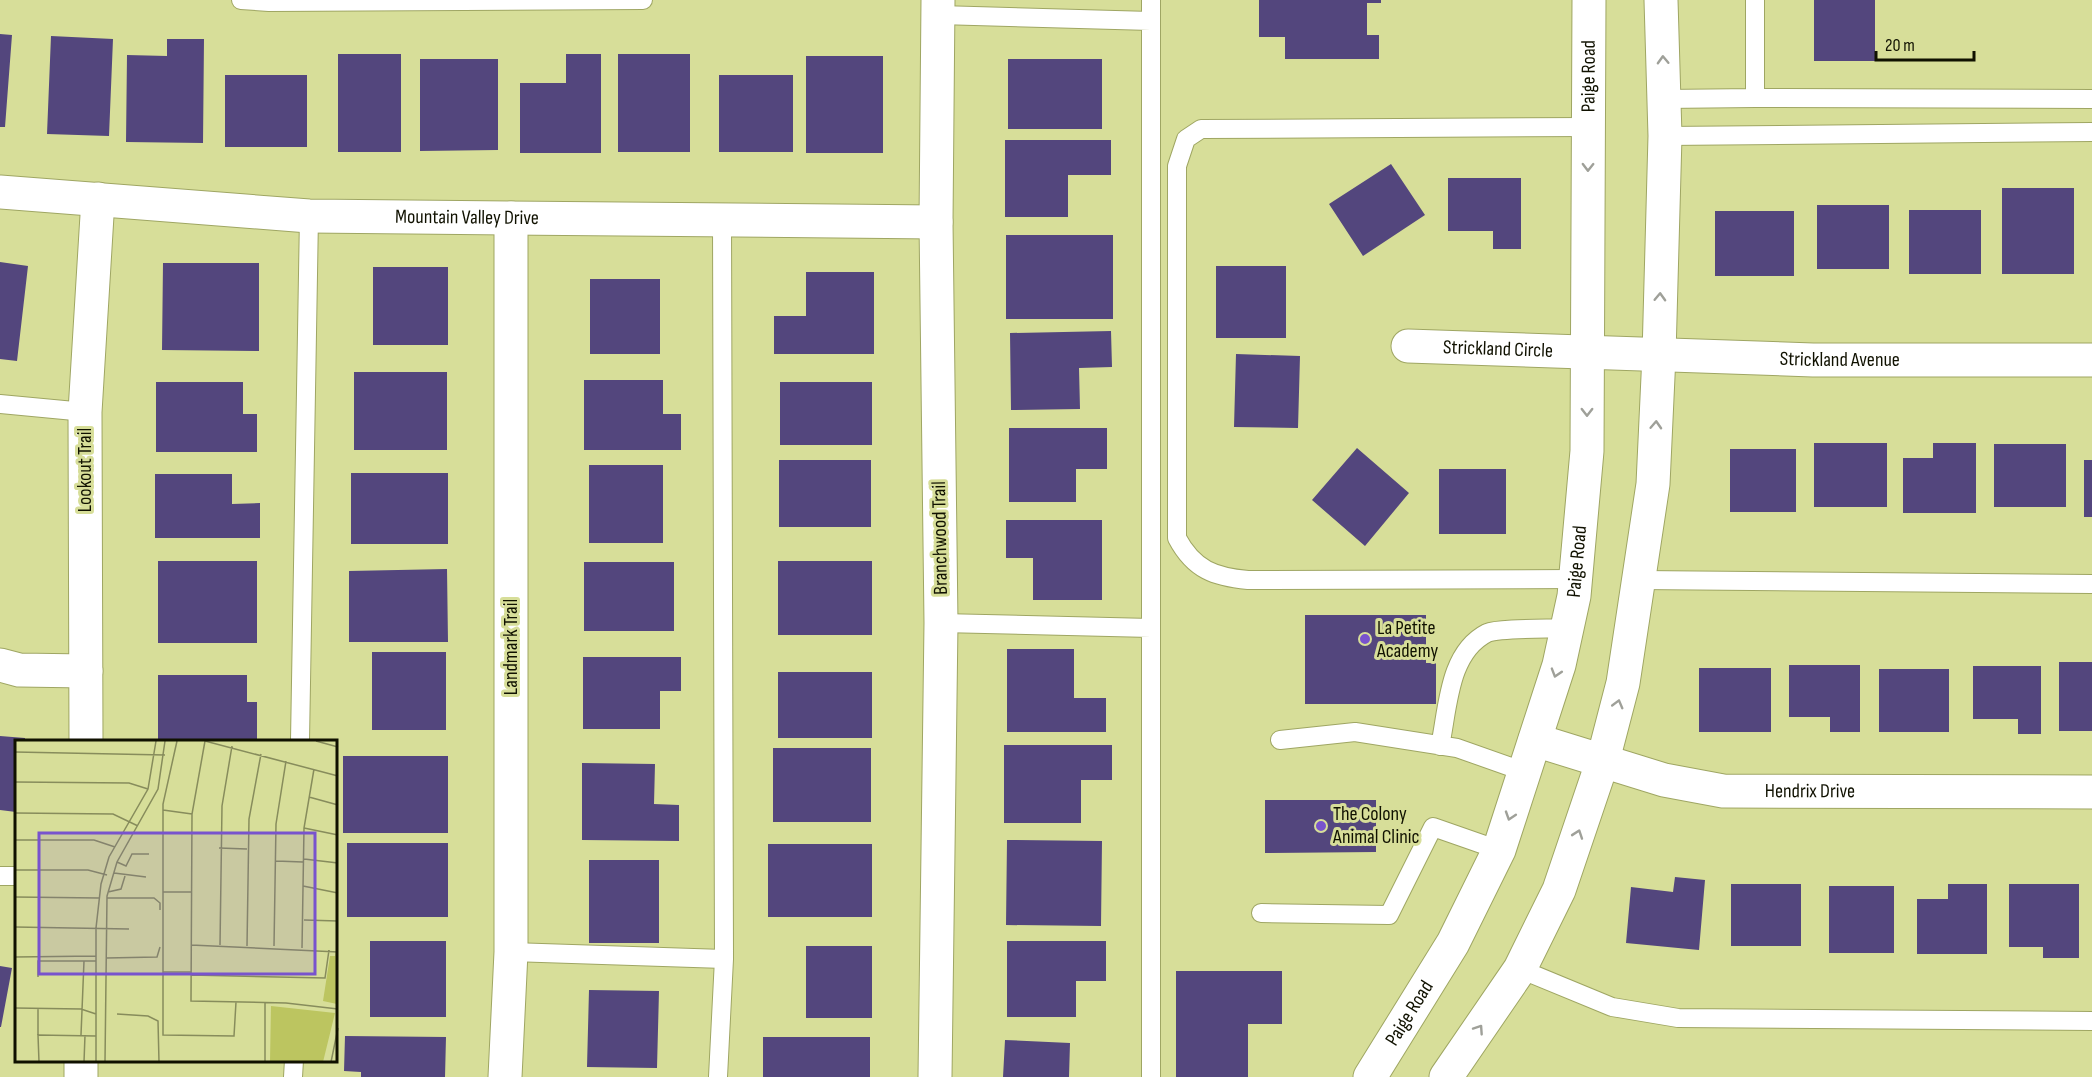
<svg xmlns="http://www.w3.org/2000/svg" width="2092" height="1077" viewBox="0 0 2092 1077" font-family="'Sofia Sans Condensed',sans-serif">
	<rect width="100%" height="100%" fill="#d7de99"/>
	<!-- building -->
	<path fill="#53467d" d="M1259,0H1381V3H1367V35H1379V59H1285V37H1259Z
		M1814,0H1875V61H1814Z
		M0,34L12,35L5,127H0Z
		M51,36L113,39L109,136L47,134Z
		M167,39H204L203,143L126,142L127,55L167,56Z
		M338,54H401V152H338Z
		M566,54H601V153H520V83H566Z
		M618,54H690V152H618Z
		M806,56H883V153H806Z
		M420,59H498V150L420,151Z
		M1008,59H1102V129H1008Z
		M225,75H307V147H225Z
		M719,75H793V152H719Z
		M1005,140H1111V175H1068V217H1005Z
		M1391,164L1425,215L1363,256L1329,204Z
		M1448,178H1521V249H1493V231H1448Z
		M2002,188H2074V274H2002Z
		M1817,205H1889V269H1817Z
		M1909,210H1981V274H1909Z
		M1715,211H1794V276H1715Z
		M1006,235H1113V319H1006Z
		M0,262L28,266L17,361L0,359Z
		M163,263H259V351L162,350Z
		M1216,266H1286V338H1216Z
		M373,267H448V345H373Z
		M806,272H874V354H774V316H806Z
		M590,279H660V354H590Z
		M1111,331L1112,367L1079,368L1080,409L1011,410L1010,333Z
		M1236,354L1300,356L1298,428L1234,427Z
		M354,372H447V450H354Z
		M584,380H663V414H681V450H584Z
		M156,382H243V414H257V452H156Z
		M780,382H872V445H780Z
		M1009,428H1107V469H1076V502H1009Z
		M1814,443H1887V507H1814Z
		M1933,443H1976V513H1903V458H1933Z
		M1994,444H2066V507H1994Z
		M1357,448L1409,493L1365,546L1312,500Z
		M1730,449H1796V512H1730Z
		M779,460H871V527H779Z
		M2084,460H2092V517H2084Z
		M589,465H663V543H589Z
		M1439,469H1506V534H1439Z
		M351,473H448V544H351Z
		M155,474H232V504L260,503V538H155Z
		M1006,520H1102V600H1033V558H1006Z
		M158,561H257V643H158Z
		M778,561H872V635H778Z
		M584,562H674V631H584Z
		M447,569L448,642H349V571Z
		M1305,615H1426V663H1436V704H1305Z
		M1007,649H1074V698H1106V732H1007Z
		M372,652H446V730H372Z
		M583,657H681V691H660V729H583Z
		M2059,662H2092V731H2059Z
		M1789,665H1860V732H1830V717H1789Z
		M1973,666H2041V734H2018V719H1973Z
		M1699,668H1771V732H1699Z
		M1879,669H1949V732H1879Z
		M778,672H872V738H778Z
		M158,675H247V702H257V741H158Z
		M0,736L25,738V741H16V812L0,810Z
		M1004,745H1112V780H1081V823H1004Z
		M773,748H871V822H773Z
		M343,756H448V833H343Z
		M582,763L655,764L654,804L679,805V841L582,840Z
		M1265,800H1376V852L1265,853Z
		M1007,840L1102,841L1101,926L1006,925Z
		M347,843H448V917H347Z
		M768,844H872V917H768Z
		M589,860H659V943H589Z
		M1675,877L1705,880L1699,950L1626,943L1631,887L1673,892Z
		M1731,884H1801V946H1731Z
		M1948,884H1987V954H1917V899H1948Z
		M2009,884H2079V958H2043V947H2009Z
		M1829,886H1894V953H1829Z
		M370,941H446V1017H370Z
		M1007,941H1106V981H1076V1017H1007Z
		M806,946H872V1018H806Z
		M0,966L12,968L1,1027H0Z
		M1176,971H1282V1024H1248V1077H1176Z
		M589,990L659,991L657,1068L587,1067Z
		M345,1036L446,1037L445,1077H361V1072L344,1071Z
		M763,1037H870V1077H763Z
		M1005,1040L1070,1043L1069,1077H1003Z"/>
	<g fill="none" stroke-linecap="round" stroke-linejoin="round">
		<!-- service casing -->
		<g stroke="#9fa663" stroke-width="20">
			<path id="service" d="M241,0L269,2L643,0
				M939,15L1151,21V0
				M1755,98L2092,99
				M1664,99L1755,98V0
				M1665,136L2092,132
				M0,404L85,412
				M1576,579L1248,580C1215,577 1194,570 1177,538V166L1186,139L1201,129L1589,127
				M1640,580L2092,584
				M941,623L1151,628
				M1280,740L1355,732L1457,748L1525,772
				M300,741L309,216
				M1440,746C1448,709 1448,653 1487,633C1499,628 1551,629 1567,628
				M0,876H16
				M1261,913L1389,915L1433,827L1499,850
				M511,952L724,959
				M1520,969L1612,1007L1678,1018L2092,1021
				M293,1077L294,1060
				M718,1077L724,959L722,220
				M1151,1077V21"/>
		</g>
		<!-- minor casing -->
		<g stroke="#9fa663" stroke-width="35">
			<g id="minor">
				<path id="s1" d="M0,192L309,216L936,222"/>
				<path id="s2" d="M1408,346L1813,360H2092"/>
				<path d="M0,665L19,670L86,671"/>
				<path id="s3" d="M1535,740L1664,780L1723,791L2092,792"/>
				<path d="M86,741L85,412L98,199"/>
				<path d="M81,1077V1060"/>
				<path d="M505,1077L511,952V218"/>
				<path d="M935,1077L941,623L936,222L938,0"/>
			</g>
		</g>
		<!-- secondary casing -->
		<g stroke="#9fa663" stroke-width="35">
			<g id="secondary">
				<path id="s4" d="M1370,1077L1453,943L1499,850L1559,665L1574,596L1587,451L1589,0"/>
				<path d="M1446,1077L1520,969L1559,890L1603,760L1623,683L1653,484L1659,355L1665,136L1661,0"/>
			</g>
		</g>
		<!-- service -->
		<use href="#service" stroke="#fff" stroke-width="18"/>
		<!-- minor -->
		<use href="#minor" stroke="#fff" stroke-width="33"/>
		<!-- secondary -->
		<use href="#secondary" stroke="#fff" stroke-width="33"/>
	</g>
	<!-- one-way arrows -->
	<defs><path id="oneway-chevron" d="M-2-3.5L2.5 0L-2 3.5" fill="none" stroke-width="1.6" stroke-linecap="round" stroke-linejoin="round" transform="scale(1.5)"/></defs>
	<g stroke="#9fa099">
		<use href="#oneway-chevron" transform="translate(1663 60) rotate(-92)"/>
		<use href="#oneway-chevron" transform="translate(1588 167) rotate(91)"/>
		<use href="#oneway-chevron" transform="translate(1660 297) rotate(-88)"/>
		<use href="#oneway-chevron" transform="translate(1587 412) rotate(90)"/>
		<use href="#oneway-chevron" transform="translate(1656 425) rotate(-87)"/>
		<use href="#oneway-chevron" transform="translate(1556 673) rotate(107)"/>
		<use href="#oneway-chevron" transform="translate(1618 704) rotate(-75)"/>
		<use href="#oneway-chevron" transform="translate(1510 816) rotate(108)"/>
		<use href="#oneway-chevron" transform="translate(1578 834) rotate(-71)"/>
		<use href="#oneway-chevron" transform="translate(1479 1029) rotate(-56)"/>
	</g>
	<!-- markers -->
	<g fill="#7853cd" stroke="#d7de99" stroke-width="2">
		<circle cx="1365" cy="639" r="6"/>
		<circle cx="1321" cy="826" r="6"/>
	</g>
	<g text-anchor="middle" dominant-baseline="central" stroke-width="6" stroke-linejoin="round" paint-order="stroke">
		<!-- street labels -->
		<g font-size="20" fill="#101100" stroke="#d7de99">
			<text stroke="none"><textPath href="#s4" startOffset="1047">Paige Road</textPath></text>
			<text stroke="none"><textPath href="#s1" startOffset="468">Mountain Valley Drive</textPath></text>
			<text stroke="none"><textPath href="#s2" startOffset="90">Strickland Circle</textPath></text>
			<text stroke="none"><textPath href="#s2" startOffset="432">Strickland Avenue</textPath></text>
			<text transform="translate(85 470) rotate(-90)">Lookout Trail</text>
			<text transform="translate(940 538) rotate(-91)">Branchwood Trail</text>
			<text stroke="none"><textPath href="#s4" startOffset="561">Paige Road</textPath></text>
			<text transform="translate(511 647) rotate(-90)">Landmark Trail</text>
			<text stroke="none"><textPath href="#s3" startOffset="282">Hendrix Drive</textPath></text>
			<text stroke="none"><textPath href="#s4" startOffset="75">Paige Road</textPath></text>
		</g>
		<!-- poi labels -->
		<g font-size="20" fill="#101100" stroke="#d7de99" text-anchor="start">
			<text x="1377" y="628">La Petite<tspan x="1377" dy="23">Academy</tspan></text>
			<text x="1333" y="814">The Colony<tspan x="1333" dy="23">Animal Clinic</tspan></text>
		</g>
	</g>
	<!-- overview -->
	<g transform="translate(15 740)">
		<rect width="322" height="322" fill="#d7de99"/>
		<path d="M322,203V264L308,261L315,216H320ZM256,266L320,273L308,322H255Z" fill="#bcc560"/>
		<path fill="none" stroke="#878c5c" stroke-width="1.5" d="M190,1L177,74L176,261L271,263L323,269M190,1L323,36M301,1L323,7M0,12L150,15M0,42L114,43L133,49M294,57L323,65M148,70L177,74M0,73L98,74L123,86M289,88L323,95M0,100H79L100,107M204,108L232,109M289,119L323,123M261,121L288,122M102,122L111,126L117,114H134M0,130H73L92,135M99,133L131,137M288,146L323,153M93,152L106,149L110,136M148,152H176M0,157L84,158M92,158H139L145,163V170M289,180L323,181M0,187L114,189M176,205L323,212M205,205L207,66L217,6M232,206L234,79L246,14M259,206L261,84L271,21M287,208L289,88L299,29M0,217L81,216M91,218L142,217L145,207M148,232V64L162,1M176,232H148V295L219,296L221,262M176,235L310,238L314,210M23,237V221H69M0,268L66,269L81,274M102,274L133,276L143,281L144,322M23,295V269M66,295L69,221H81M24,322L23,295L81,296M69,322L70,295M81,322V188L86,144L94,117L133,49L141,1M90,322L92,156L102,122L143,49L150,1M250,322V262M316,322L323,288"/>
		<path fill="#7853cd" fill-opacity="0.15" stroke="#7853cd" stroke-width="3" d="M24,93H300V234H24Z"/>
		<rect width="322" height="322" fill="none" stroke="#101100" stroke-width="3"/>
	</g>
	<!-- scale -->
	<path d="M1876 51v9h98v-9" fill="none" stroke="#101100" stroke-width="3"/>
	<text x="1885" y="51" font-size="18" fill="#101100" stroke="#d7de99" stroke-width="4.5" paint-order="stroke">20 m</text>
</svg>
